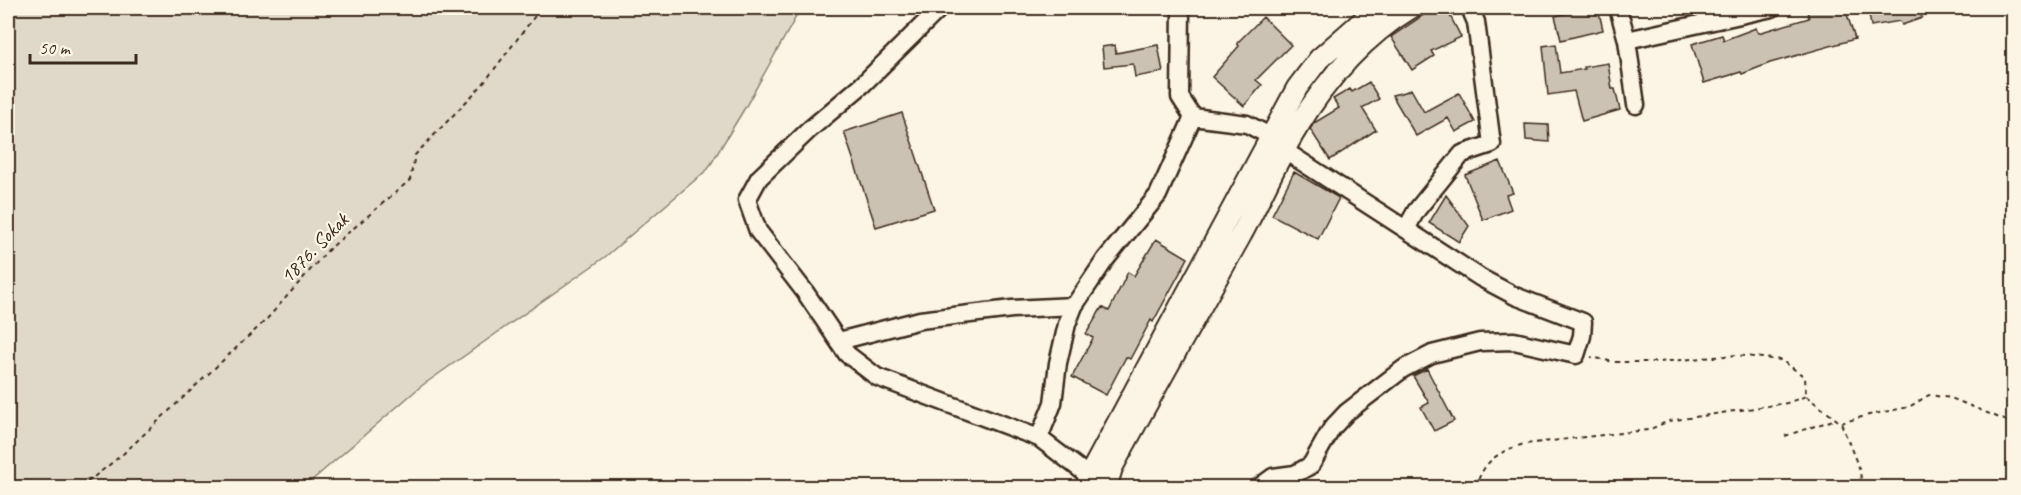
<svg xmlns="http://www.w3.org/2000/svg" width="2021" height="495" viewBox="0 0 2021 495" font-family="Caveat,sans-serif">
	<rect width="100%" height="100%" fill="#fcf5e5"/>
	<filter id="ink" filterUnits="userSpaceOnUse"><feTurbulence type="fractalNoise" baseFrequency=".0167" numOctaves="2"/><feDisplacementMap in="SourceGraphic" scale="12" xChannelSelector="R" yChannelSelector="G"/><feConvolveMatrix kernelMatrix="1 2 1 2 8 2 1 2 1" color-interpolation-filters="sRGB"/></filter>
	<g filter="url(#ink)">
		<!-- green -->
		<path fill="#e0d8c8" stroke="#8e8173" stroke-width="1.5" d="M8,8H801L746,106L708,169L605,257L420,387L303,488L8,487Z"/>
		<!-- building -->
		<path fill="#ccc2b3" stroke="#3b2a1e" stroke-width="1.5" d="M1434,8H1446L1461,37L1431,51L1434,56L1412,70L1391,37Z
			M1590,8H1598L1603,30L1561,40L1555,16Z
			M1818,8H1845L1855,39L1770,63L1742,74L1741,72L1704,83L1692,44L1722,35L1724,40L1756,28L1758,33L1809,18L1807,11Z
			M1868,8H1919L1922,18L1902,25L1900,21L1871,26Z
			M1263,17L1291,45L1256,80L1262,85L1244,106L1212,77L1239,46L1237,43Z
			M1556,44L1560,73L1585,69L1584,67L1608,63L1612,89H1615L1620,110L1582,121L1574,91L1548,95L1543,46Z
			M1115,45L1116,53L1158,45L1163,72L1135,77L1133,64L1104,67L1102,47Z
			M1369,82L1379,99L1362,108L1376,130L1330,160L1310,129L1314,123L1339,108L1333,99L1350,89L1352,92Z
			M1411,89L1424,112L1459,93L1475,122L1456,132L1448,118L1416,136L1392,95L1405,92Z
			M902,113L934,209L876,227L844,132Z
			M1525,124L1548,125L1549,142L1526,140Z
			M1500,161L1513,193L1506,195L1511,209L1483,220L1465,175Z
			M1294,172L1339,198L1318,239L1272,215Z
			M1446,195L1469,226L1459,242L1429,223Z
			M1156,239L1188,258L1153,322L1151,320L1130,359L1126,357L1106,395L1072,377L1093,338L1086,334L1102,307L1109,311L1128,272L1134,276Z
			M1427,369L1454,421L1434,431L1421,407L1429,403L1413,376Z"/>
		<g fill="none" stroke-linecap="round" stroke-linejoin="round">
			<!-- minor casing -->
			<g stroke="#3b2a1e" stroke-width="21">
				<path id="minor" d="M940,8L862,85L809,130L759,178L747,200L758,231L805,292L847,354L877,377L1039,438L1089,476
					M1181,8L1180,97L1193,117L1247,124L1270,136
					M1618,8L1627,40L1636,105
					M1627,40L1772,8
					M1406,229L1416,211L1462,154L1492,144L1476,22L1470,8
					M839,341L920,320L1012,309L1074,306
					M1039,438L1053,403L1058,363L1067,324L1074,306L1105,260L1158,195L1193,117
					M1258,488L1273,477L1295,474L1311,465L1332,428L1347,412L1403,369L1432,354L1480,342L1514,341L1576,355L1582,336L1583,322L1515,296L1481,278L1285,151"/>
			</g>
			<!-- tertiary casing -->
			<g stroke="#3b2a1e" stroke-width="24">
				<path id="tertiary" d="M1087,488L1089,476L1297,88L1319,59L1377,8
					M1106,488L1112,468C1154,390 1197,314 1240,237C1260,201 1275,163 1297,128C1326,80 1363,37 1411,8"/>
			</g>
			<!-- path -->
			<path stroke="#3b2a1e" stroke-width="2" stroke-dasharray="4.5 4.5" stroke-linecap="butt" d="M1806,396L1841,423L1860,471L1862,488
				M1841,423L1869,415L1909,407L1929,395L1951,398L2014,424
				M1785,436L1836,419
				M80,488L123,454L266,320L328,250L410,180L415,155L483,84L541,8
				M1476,488C1482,461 1500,451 1524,444L1648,430L1669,421L1787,403L1806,396L1805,377L1781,360L1736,355L1659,362H1614L1591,357"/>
			<!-- minor -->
			<use href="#minor" stroke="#fcf5e5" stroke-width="16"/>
			<!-- tertiary -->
			<use href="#tertiary" stroke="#fcf5e5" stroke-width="20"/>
		</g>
	</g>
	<g text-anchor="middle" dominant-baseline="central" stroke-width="4.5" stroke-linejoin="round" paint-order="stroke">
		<!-- street labels -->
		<g font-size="21" fill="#3b2a1e" stroke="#fcf5e5">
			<text transform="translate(314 248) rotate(-46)">1876. Sokak</text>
		</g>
	</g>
	<!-- margin -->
	<rect width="2021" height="495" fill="none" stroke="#fcf5e5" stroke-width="30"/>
	<rect x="15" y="15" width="1991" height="465" fill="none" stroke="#3b2a1e" stroke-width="2" filter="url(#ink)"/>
	<!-- scale -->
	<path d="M30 54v9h106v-9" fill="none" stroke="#3b2a1e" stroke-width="3"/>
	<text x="39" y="54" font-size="18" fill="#3b2a1e" stroke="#fcf5e5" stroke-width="4.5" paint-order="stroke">50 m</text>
</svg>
